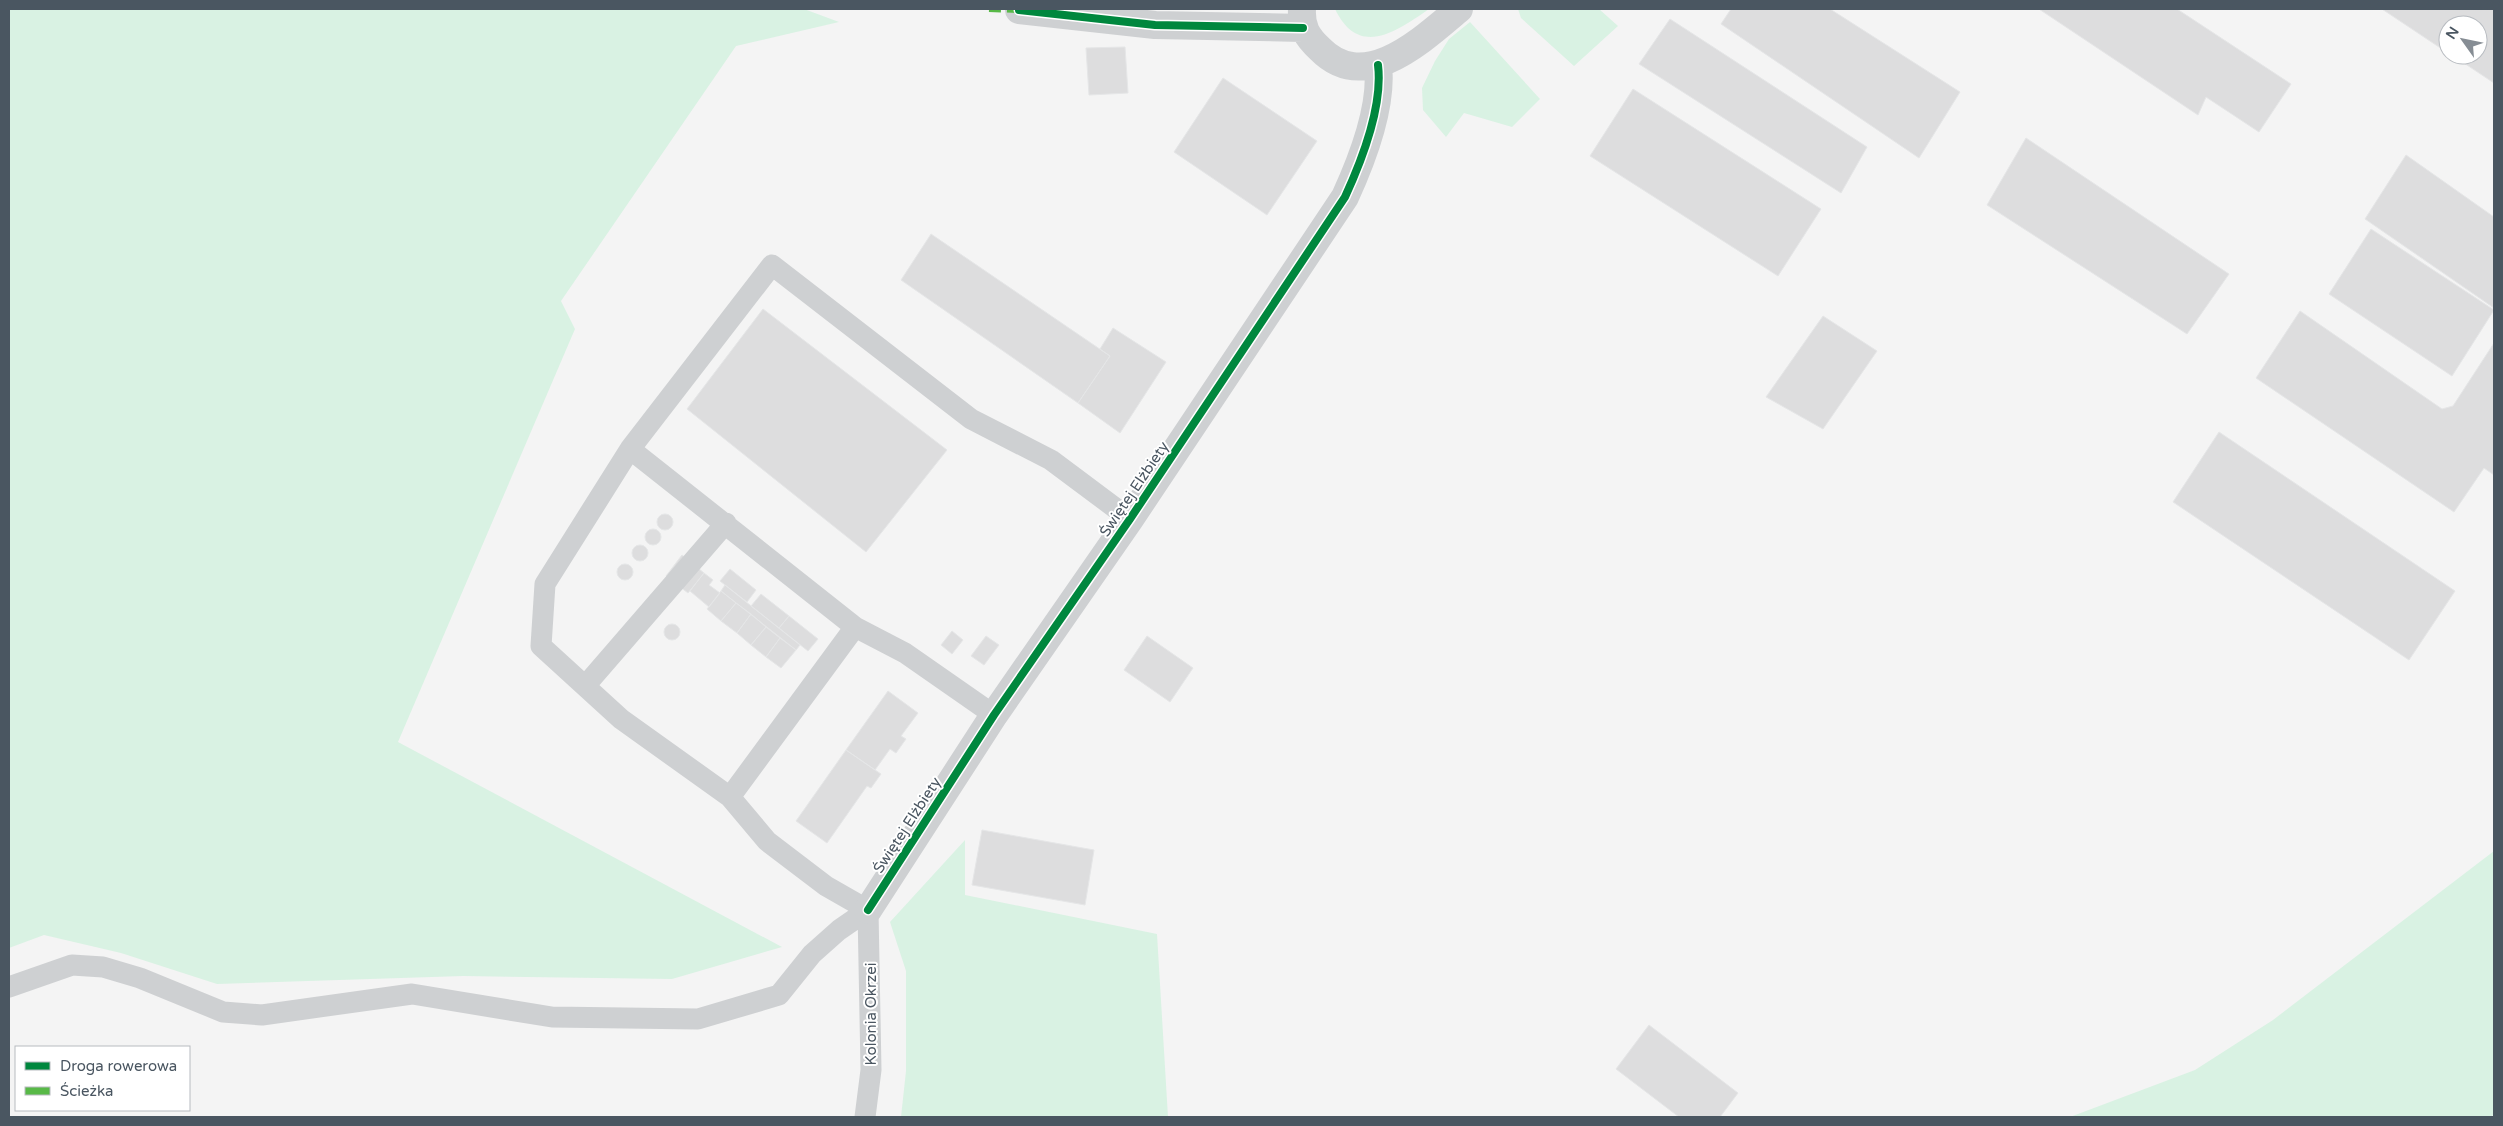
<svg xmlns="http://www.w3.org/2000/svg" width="2503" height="1126" viewBox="0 0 2503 1126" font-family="'Varela Round',sans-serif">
	<rect width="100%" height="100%" fill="#f4f4f4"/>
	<!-- green -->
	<path fill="#d9f2e3" d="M9,9H804L839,22L736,46L561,301L575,329L398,742L782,947L672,979L463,976L217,984L121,953L44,935L9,948Z
		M1335,9H1429C1397,31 1359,59 1335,9Z
		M1518,9H1599L1618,26L1574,66L1521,18Z
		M1470,22L1540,99L1512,127L1464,113L1446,137L1423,110L1422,88L1435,61L1449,39Z
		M965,840V895L1157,934L1168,1117H901L906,1071V971L890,922Z
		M2494,851V1114L2491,1117H2070L2195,1070L2273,1020Z"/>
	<!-- building -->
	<path fill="#ddddde" stroke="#e5e6e7" d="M1731,9H1830L1960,92L1919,158L1721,24Z
		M2039,9H2177L2291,84L2259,132L2206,97L2198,115Z
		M2382,9H2494V83L2452,55H2478V25H2448V53Z
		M1670,19L1867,147L1841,193L1639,64Z
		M1125,47L1128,93L1089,95L1086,48Z
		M1223,78L1317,141L1267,215L1174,152Z
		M1633,89L1821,209L1778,276L1590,156Z
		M2026,138L2229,274L2187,334L1987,205Z
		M2406,155L2494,217V308L2365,219Z
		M2371,229L2494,310L2452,376L2329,294Z
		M931,234L1110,356L1078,403L901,280Z
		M763,309L947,450L866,552L687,409Z
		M2300,311L2442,409L2453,406L2494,343V475L2484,468L2454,512L2256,378Z
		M1823,316L1877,351L1823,429L1766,397Z
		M1113,328L1166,362L1120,433L1078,403L1110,356L1100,349Z
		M2219,432L2455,591L2409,660L2173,502Z
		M657 522a8 8 0 1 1 16 0a8 8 0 1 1-16 0Z
		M645 537a8 8 0 1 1 16 0a8 8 0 1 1-16 0Z
		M632 553a8 8 0 1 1 16 0a8 8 0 1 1-16 0Z
		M682,555L704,573L688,593L666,576Z
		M617 572a8 8 0 1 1 16 0a8 8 0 1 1-16 0Z
		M730,569L756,590L747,602L720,581Z
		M704,573L713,580L709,585L720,593L709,607L690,591Z
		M725,585L800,645L796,650L721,591Z
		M721,591L736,603L721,621L707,609Z
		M761,594L789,616L779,628L751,606Z
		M736,603L751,614L737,633L721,621Z
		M751,614L766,627L751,645L737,633Z
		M789,616L818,639L808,651L779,628Z
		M664 632a8 8 0 1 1 16 0a8 8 0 1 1-16 0Z
		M766,627L780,638L766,657L751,645Z
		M952,631L963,640L952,654L941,645Z
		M986,636L999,645L984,665L971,656Z
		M1147,636L1193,668L1170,702L1124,670Z
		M780,638L796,650L781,668L766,657Z
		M888,691L918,713L901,736L906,739L896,753L890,749L875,770L846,750Z
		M846,750L881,774L871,788L867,786L827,843L796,821Z
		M982,830L1094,850L1085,905L972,885Z
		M1649,1025L1738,1093L1720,1117H1679L1616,1069Z"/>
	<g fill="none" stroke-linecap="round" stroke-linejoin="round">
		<!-- service -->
		<path stroke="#ced0d2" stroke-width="21" d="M630,449L545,584L541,646L621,719L730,797L767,841L826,886L868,910
			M585,686L726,523
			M994,715L905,653L855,627L630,449L772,265L971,419L1051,460L1130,519
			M730,797L855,627
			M9,987L72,965L103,967L140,978L223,1012L262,1015L412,994L552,1017L698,1019L779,995L812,954L839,930L868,910
			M865,1117L871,1070L868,910"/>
		<!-- minor -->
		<path stroke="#ced0d2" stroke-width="28" d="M1302,9C1301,27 1307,37 1320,49C1365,95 1423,39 1459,9
			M1019,10L1155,25L1303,28
			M868,910L994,715L1130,519L1345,197C1362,160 1383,106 1378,65"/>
		<!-- quiet -->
		<path stroke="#58b947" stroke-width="6" stroke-dasharray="12 6" stroke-linecap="butt" d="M989,9L1019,10"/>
		<!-- cycleway casing -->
		<g stroke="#fff" stroke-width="11">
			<path id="cycleway" d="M1019,10L1155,25L1303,28
				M868,910L994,715L1130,519L1345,197C1362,160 1383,106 1378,65"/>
		</g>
		<!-- cycleway -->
		<use href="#cycleway" stroke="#00873e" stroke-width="8"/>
	</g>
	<g text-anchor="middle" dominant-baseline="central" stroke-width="4" stroke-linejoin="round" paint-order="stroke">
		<!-- street labels -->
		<g font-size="15" fill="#4a5661" stroke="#fff">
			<text transform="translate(1134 489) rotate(-56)">Świętej Elżbiety</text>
			<text transform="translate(907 825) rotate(-57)">Świętej Elżbiety</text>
			<text transform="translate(871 1014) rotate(-90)">Kolonia Okrzei</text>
		</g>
	</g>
	<!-- border -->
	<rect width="2503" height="1126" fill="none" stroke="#4a5661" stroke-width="20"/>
	<!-- legend -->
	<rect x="15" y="1046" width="175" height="65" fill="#ffffff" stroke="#b7bbc0"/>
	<rect x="25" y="1062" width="25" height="8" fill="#00873e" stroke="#b7bbc0"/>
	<text x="60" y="1071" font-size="15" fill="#4a5661">Droga rowerowa</text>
	<rect x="25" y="1087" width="25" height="8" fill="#58b947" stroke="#b7bbc0"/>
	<text x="60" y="1096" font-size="15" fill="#4a5661">Ścieżka</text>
	<!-- north arrow -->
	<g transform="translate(2463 40) rotate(303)"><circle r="24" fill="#ffffff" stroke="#b7bbc0"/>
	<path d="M0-4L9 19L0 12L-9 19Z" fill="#868d94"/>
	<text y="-8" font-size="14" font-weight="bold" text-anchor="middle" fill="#4a5661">N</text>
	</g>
</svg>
